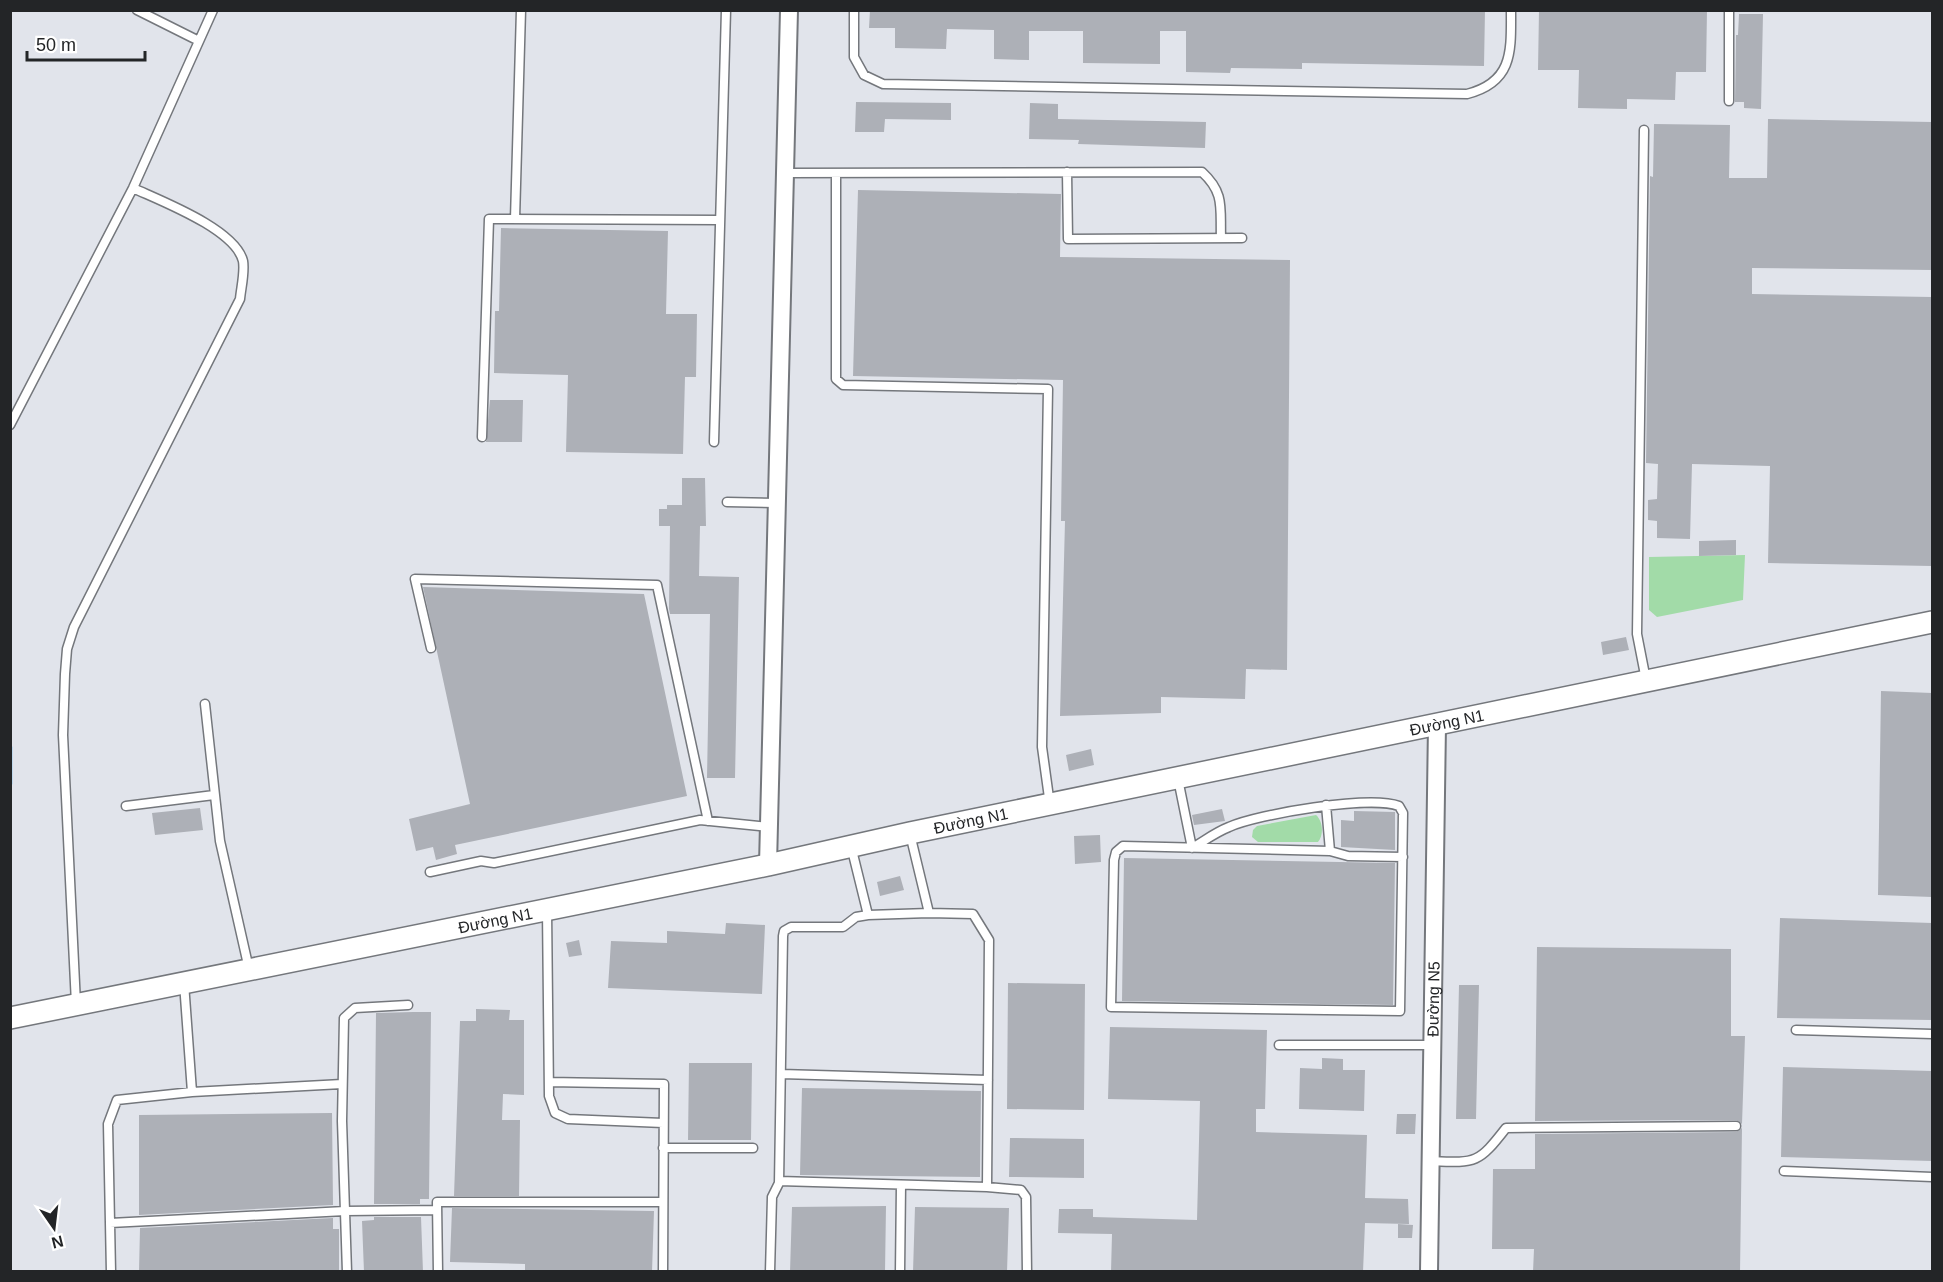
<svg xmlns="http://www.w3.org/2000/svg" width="1943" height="1282" viewBox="0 0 1943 1282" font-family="Arial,sans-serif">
	<rect width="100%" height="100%" fill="#e1e4eb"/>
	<!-- grass -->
	<path fill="#a2dba8" d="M1745,555L1743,600L1657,617L1649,610V557Z
		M1316,815C1323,821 1324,835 1318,842H1258L1252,837L1253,830L1257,826Z"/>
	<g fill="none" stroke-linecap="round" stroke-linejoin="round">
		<!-- stream -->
		<path stroke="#61b7f4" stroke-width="4.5" d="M10,747V784"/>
	</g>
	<!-- building -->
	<path fill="#adb0b7" d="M870,10H1485L1484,66L1302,63V69L1231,68L1230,73L1186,72V31H1160V64L1083,63V31H1029V60L994,59V30L947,29L946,49L895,48V28H869Z
		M1539,10H1707L1706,72H1676L1675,100L1627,99V109L1578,108L1579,70H1538Z
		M1739,14H1763L1761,109L1744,108V102H1735L1736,35H1738Z
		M856,102L951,103V120L885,119L884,132H855Z
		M1030,103L1058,104V119L1206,122L1205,148L1078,144L1079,140L1029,139Z
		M1768,119L1932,122V270L1752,268V294L1932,297V566L1768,563L1770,466L1692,464L1690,539L1657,538V521L1648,520V500L1657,499L1658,464L1646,463L1650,176L1653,177L1654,124L1730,125L1729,178H1767Z
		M858,190L1061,194L1060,257L1290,260L1287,670L1246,669L1245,699L1161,697V713L1060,716L1065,521H1061L1063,380L853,376Z
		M501,228L668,231L666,314H697L696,377H685L683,454L566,452L568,375L494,373L495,311H499Z
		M490,400H523L522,442H486Z
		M682,478H705L706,526H700L699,576L739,577L735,778H707L710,614H670L669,609L670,526H659V509H667V505H682Z
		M1736,540V555L1699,556V541Z
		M423,587L644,594L687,796L455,845L457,854L436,860L433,847L416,851L409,819L470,804Z
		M1626,637L1629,650L1603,655L1601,642Z
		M1881,691L1932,693V897L1878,895Z
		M1091,749L1094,765L1069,771L1066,755Z
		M200,808L203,830L155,835L152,813Z
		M1222,809L1225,821L1194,825L1192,815Z
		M1354,811L1395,812V850L1341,847V820L1354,821Z
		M1100,835L1101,862L1075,864L1074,836Z
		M1124,858L1395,863L1393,1005L1122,1001Z
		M900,876L904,890L880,896L877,882Z
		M1780,918L1932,923V1020L1777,1018Z
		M726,923L765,925L762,994L608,988L611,941L667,943V931L725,934Z
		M579,940L582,955L569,957L566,943Z
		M1537,947L1731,949V1036H1745L1742,1124L1736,1120L1535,1121Z
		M1008,983L1085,984L1084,1110L1007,1109Z
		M1459,985H1479L1476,1119H1456Z
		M476,1009L510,1010L509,1020H524V1095L503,1094L502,1120H520L519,1196H454L460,1021H476Z
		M413,1012H431L429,1199H420V1204H374L376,1013Z
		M1110,1027L1267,1030L1265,1109H1256V1132L1367,1135L1365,1198L1408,1199L1409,1224L1365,1223L1363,1272H1111L1112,1234L1058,1233L1059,1209H1093V1217L1197,1220L1200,1101L1108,1099Z
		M1322,1058L1343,1059V1070H1365L1364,1111L1299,1109L1300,1068L1322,1069Z
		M689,1063H752L751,1140H688Z
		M1783,1067L1932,1071V1161L1781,1157Z
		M802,1088L981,1091L980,1177L800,1175Z
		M332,1113L333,1205L139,1215V1115Z
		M1397,1114H1416L1415,1134H1396Z
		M1742,1128L1740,1272H1533L1534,1249H1492L1493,1169H1535V1134L1736,1132Z
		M1010,1138L1084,1139V1178L1009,1177Z
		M886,1206L885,1272H790L792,1207Z
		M915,1207L1009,1208L1007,1272H913Z
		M452,1208L654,1211L652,1272H525V1264L450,1262Z
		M374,1217H421L423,1272H364L362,1221L374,1220Z
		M333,1218V1229H339V1272H139L140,1228Z
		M1398,1224L1413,1225L1412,1238H1398Z"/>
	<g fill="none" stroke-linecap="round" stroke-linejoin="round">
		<!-- service casing -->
		<g stroke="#74777c" stroke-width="11">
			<path id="service" d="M137,10L199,41
				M854,10V57L864,75L883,84L1467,94C1514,82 1511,50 1511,10
				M1729,10V101
				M1644,130L1637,634L1646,680
				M1067,172L1068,239L1242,238
				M785,173L1202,172C1225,193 1220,208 1221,238
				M836,173V379L843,385L1048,389L1042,747L1050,805
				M515,219L521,10
				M10,425L133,188L213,10
				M482,437L489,219L719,220
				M714,442L726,10
				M727,502L777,503
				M431,648L415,579L657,585L708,821
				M205,704L220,841L249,969
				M1178,779L1192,848
				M1326,805L1330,851
				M126,806L214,795
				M910,834L929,913L973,914L989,940L987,1187L1021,1190L1026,1197L1027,1272
				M851,846L868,915L929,913
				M1192,848C1204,841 1216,832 1229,827C1258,814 1370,795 1399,806L1403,813L1400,1011L1111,1007L1114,860L1116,852L1123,846L1330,851L1348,856L1403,857
				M430,872L481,861L494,863L700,820L769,827
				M547,910L549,1096L555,1113L568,1119L663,1123
				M184,983L192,1092
				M76,1004L63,735L65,674L67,649L74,627L240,299C241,288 245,272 243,261C235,229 161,201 133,188
				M1796,1030L1932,1034
				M1279,1045H1432
				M781,1074L988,1080
				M549,1082L664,1084L663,1272
				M663,1148H753
				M1431,1161C1476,1163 1478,1164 1506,1128L1736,1126
				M1784,1171L1932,1177
				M779,1181L987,1187
				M110,1223L345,1211L437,1210
				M111,1272L108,1124L117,1100L192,1092L342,1084
				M347,1272L342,1121L344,1018L355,1008L408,1005
				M438,1272L437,1202H663
				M770,1272L772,1197L779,1183L783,936L784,931L791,927H843L856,917L868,915
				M900,1272L901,1185"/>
		</g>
		<!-- minor casing -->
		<g stroke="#74777c" stroke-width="20">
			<g id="minor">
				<path d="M768,865L789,10"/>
				<path id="s1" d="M1429,1272L1437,725"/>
			</g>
		</g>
		<!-- tertiary casing -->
		<g stroke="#74777c" stroke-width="24">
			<g id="tertiary">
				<path id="s2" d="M10,1018L768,865L910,833L1932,622"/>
			</g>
		</g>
		<!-- service -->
		<use href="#service" stroke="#fff" stroke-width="8"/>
		<!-- minor -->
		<use href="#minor" stroke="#fff" stroke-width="16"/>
		<!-- tertiary -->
		<use href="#tertiary" stroke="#fff" stroke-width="21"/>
	</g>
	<g text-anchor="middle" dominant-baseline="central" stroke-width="5" stroke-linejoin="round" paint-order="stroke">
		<!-- street labels -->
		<g font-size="16" fill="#232527" stroke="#fff">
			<text stroke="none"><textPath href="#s2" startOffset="1467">Đường N1</textPath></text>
			<text stroke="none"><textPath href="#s2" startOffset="981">Đường N1</textPath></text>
			<text stroke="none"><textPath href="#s2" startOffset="495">Đường N1</textPath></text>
			<text stroke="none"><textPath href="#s1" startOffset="273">Đường N5</textPath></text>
		</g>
	</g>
	<!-- border -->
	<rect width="1943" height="1282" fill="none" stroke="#232527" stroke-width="24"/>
	<!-- north arrow -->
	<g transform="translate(54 1228) rotate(166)" stroke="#ffffff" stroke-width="4.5" paint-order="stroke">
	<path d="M0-4.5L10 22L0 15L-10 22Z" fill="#232527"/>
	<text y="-9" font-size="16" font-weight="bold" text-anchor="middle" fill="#232527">N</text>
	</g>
	<!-- scale -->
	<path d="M27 51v9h118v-9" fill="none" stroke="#232527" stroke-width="3"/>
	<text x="36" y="51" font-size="18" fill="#232527" stroke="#ffffff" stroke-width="4.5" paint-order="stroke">50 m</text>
</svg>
